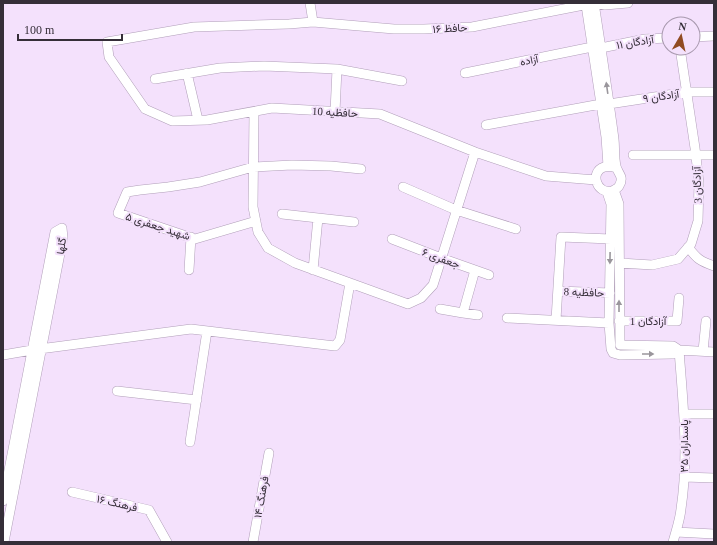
<svg xmlns="http://www.w3.org/2000/svg" width="717" height="545" viewBox="0 0 717 545" font-family="'Times New Roman',Vazirmatn,serif">
	<rect width="100%" height="100%" fill="#f4e1fc"/>
	<g fill="none" stroke-linecap="round" stroke-linejoin="round">
		<!-- minor casing -->
		<g stroke="#b19fb9" stroke-width="10">
			<path id="minor" d="M310,3L313,22
				M594,3L605,5L628,3
				M586,5L606,137L608,166
				M693,37L714,36
				M601,48L645,39L669,38
				M187,73L198,120
				M465,73L592,47
				M155,79L220,68L264,66L337,69L402,81
				M609,104L687,92H714
				M254,112L253,207L258,232L268,248L295,263L408,304L421,298L433,285L475,152
				M335,112L337,69
				M486,125L601,104
				M633,155H714
				M596,180L546,176L475,152L380,114L272,108L207,120L172,121L145,109L109,57L107,42L194,27L289,24L313,22L394,29H424L472,27L594,3C601,48 608,94 614,139C615,148 614,157 616,166C617,173 625,176 619,186C618,188 614,190 612,191C597,195 589,172 604,167C609,166 612,166 616,168
				M403,187L456,210L516,229
				M614,190L619,204L620,345L673,346L679,350L714,352
				M607,192L611,204L609,323L611,349L613,353L620,355L672,354L679,350
				M282,214L318,218
				M256,221L195,239L118,213L127,192L140,190L168,187L200,182L253,167L292,165L331,166L361,169
				M392,239L441,258L489,275
				M688,247C697,259 700,261 714,266
				M620,263L652,265L678,259L691,244L698,221L699,183L695,148L680,48
				M189,270L191,237
				M313,270L318,218L354,222
				M558,291L610,293
				M440,309L463,313L478,315
				M463,313L475,270
				M507,318L609,323
				M556,320L561,237L611,239
				M619,321H677L679,298
				M703,351L706,321
				M3,355L32,350L191,329L335,346L340,340L350,283
				M117,391L197,400
				M684,414H714
				M190,442L207,331
				M684,477L714,478
				M72,492L149,510L167,542
				M3,501L55,232L62,228L63,238L4,542
				M676,532L714,534
				M253,542L269,453
				M673,542C676,531 680,520 681,509C689,456 683,403 679,350"/>
		</g>
		<!-- minor -->
		<use href="#minor" stroke="#fff" stroke-width="9"/>
	</g>
	<!-- one-way arrows -->
	<defs><path id="oneway-solid" d="M-6-.8H1V-3.2L6.5 0L1 3.2V.8H-6Z"/></defs>
	<g fill="#9a969c">
		<use href="#oneway-solid" transform="translate(607 88) rotate(-98)"/>
		<use href="#oneway-solid" transform="translate(610 258) rotate(91)"/>
		<use href="#oneway-solid" transform="translate(619 306) rotate(-90)"/>
		<use href="#oneway-solid" transform="translate(648 354)"/>
	</g>
	<g text-anchor="middle" dominant-baseline="central" stroke-width="4" stroke-linejoin="round" paint-order="stroke">
		<!-- street labels -->
		<g font-size="11" fill="#352e38" stroke="#f4e1fc">
			<text transform="translate(450 28) rotate(-3)">حافظ ۱۶</text>
			<text transform="translate(635 42) rotate(-9)">آزادگان ۱۱</text>
			<text transform="translate(529 60) rotate(-11)">آزاده</text>
			<text transform="translate(661 96) rotate(-8)">آزادگان ۹</text>
			<text transform="translate(335 112) rotate(3)">حافظیه 10</text>
			<text transform="translate(697 185) rotate(-92)">آزادگان 3</text>
			<text transform="translate(158 226) rotate(18)">شهید جعفری ۵</text>
			<text transform="translate(61 246) rotate(-83)">گلها</text>
			<text transform="translate(441 258) rotate(20)">جعفری ۶</text>
			<text transform="translate(584 292) rotate(2)">حافظیه 8</text>
			<text x="648" y="321">آزادگان 1</text>
			<text transform="translate(684 446) rotate(-90)">پاسداران ۳۵</text>
			<text transform="translate(261 497) rotate(-80)">فرهنگ ۱۴</text>
			<text transform="translate(117 503) rotate(13)">فرهنگ ۱۶</text>
		</g>
	</g>
	<!-- border -->
	<rect width="717" height="545" fill="none" stroke="#352e38" stroke-width="8"/>
	<!-- north arrow -->
	<g transform="translate(681 36) rotate(9)"><circle r="19" fill="#f4e1fc" stroke="#a899ae"/>
	<path d="M0-3L7 15L0 10L-7 15Z" fill="#914b22"/>
	<text y="-6" font-size="11" font-weight="bold" text-anchor="middle" fill="#352e38">N</text>
	</g>
	<!-- scale -->
	<path d="M18 34v6h104v-6" fill="none" stroke="#352e38" stroke-width="2"/>
	<text x="24" y="34" font-size="12" fill="#352e38" stroke="#f4e1fc" stroke-width="3" paint-order="stroke">100 m</text>
</svg>
